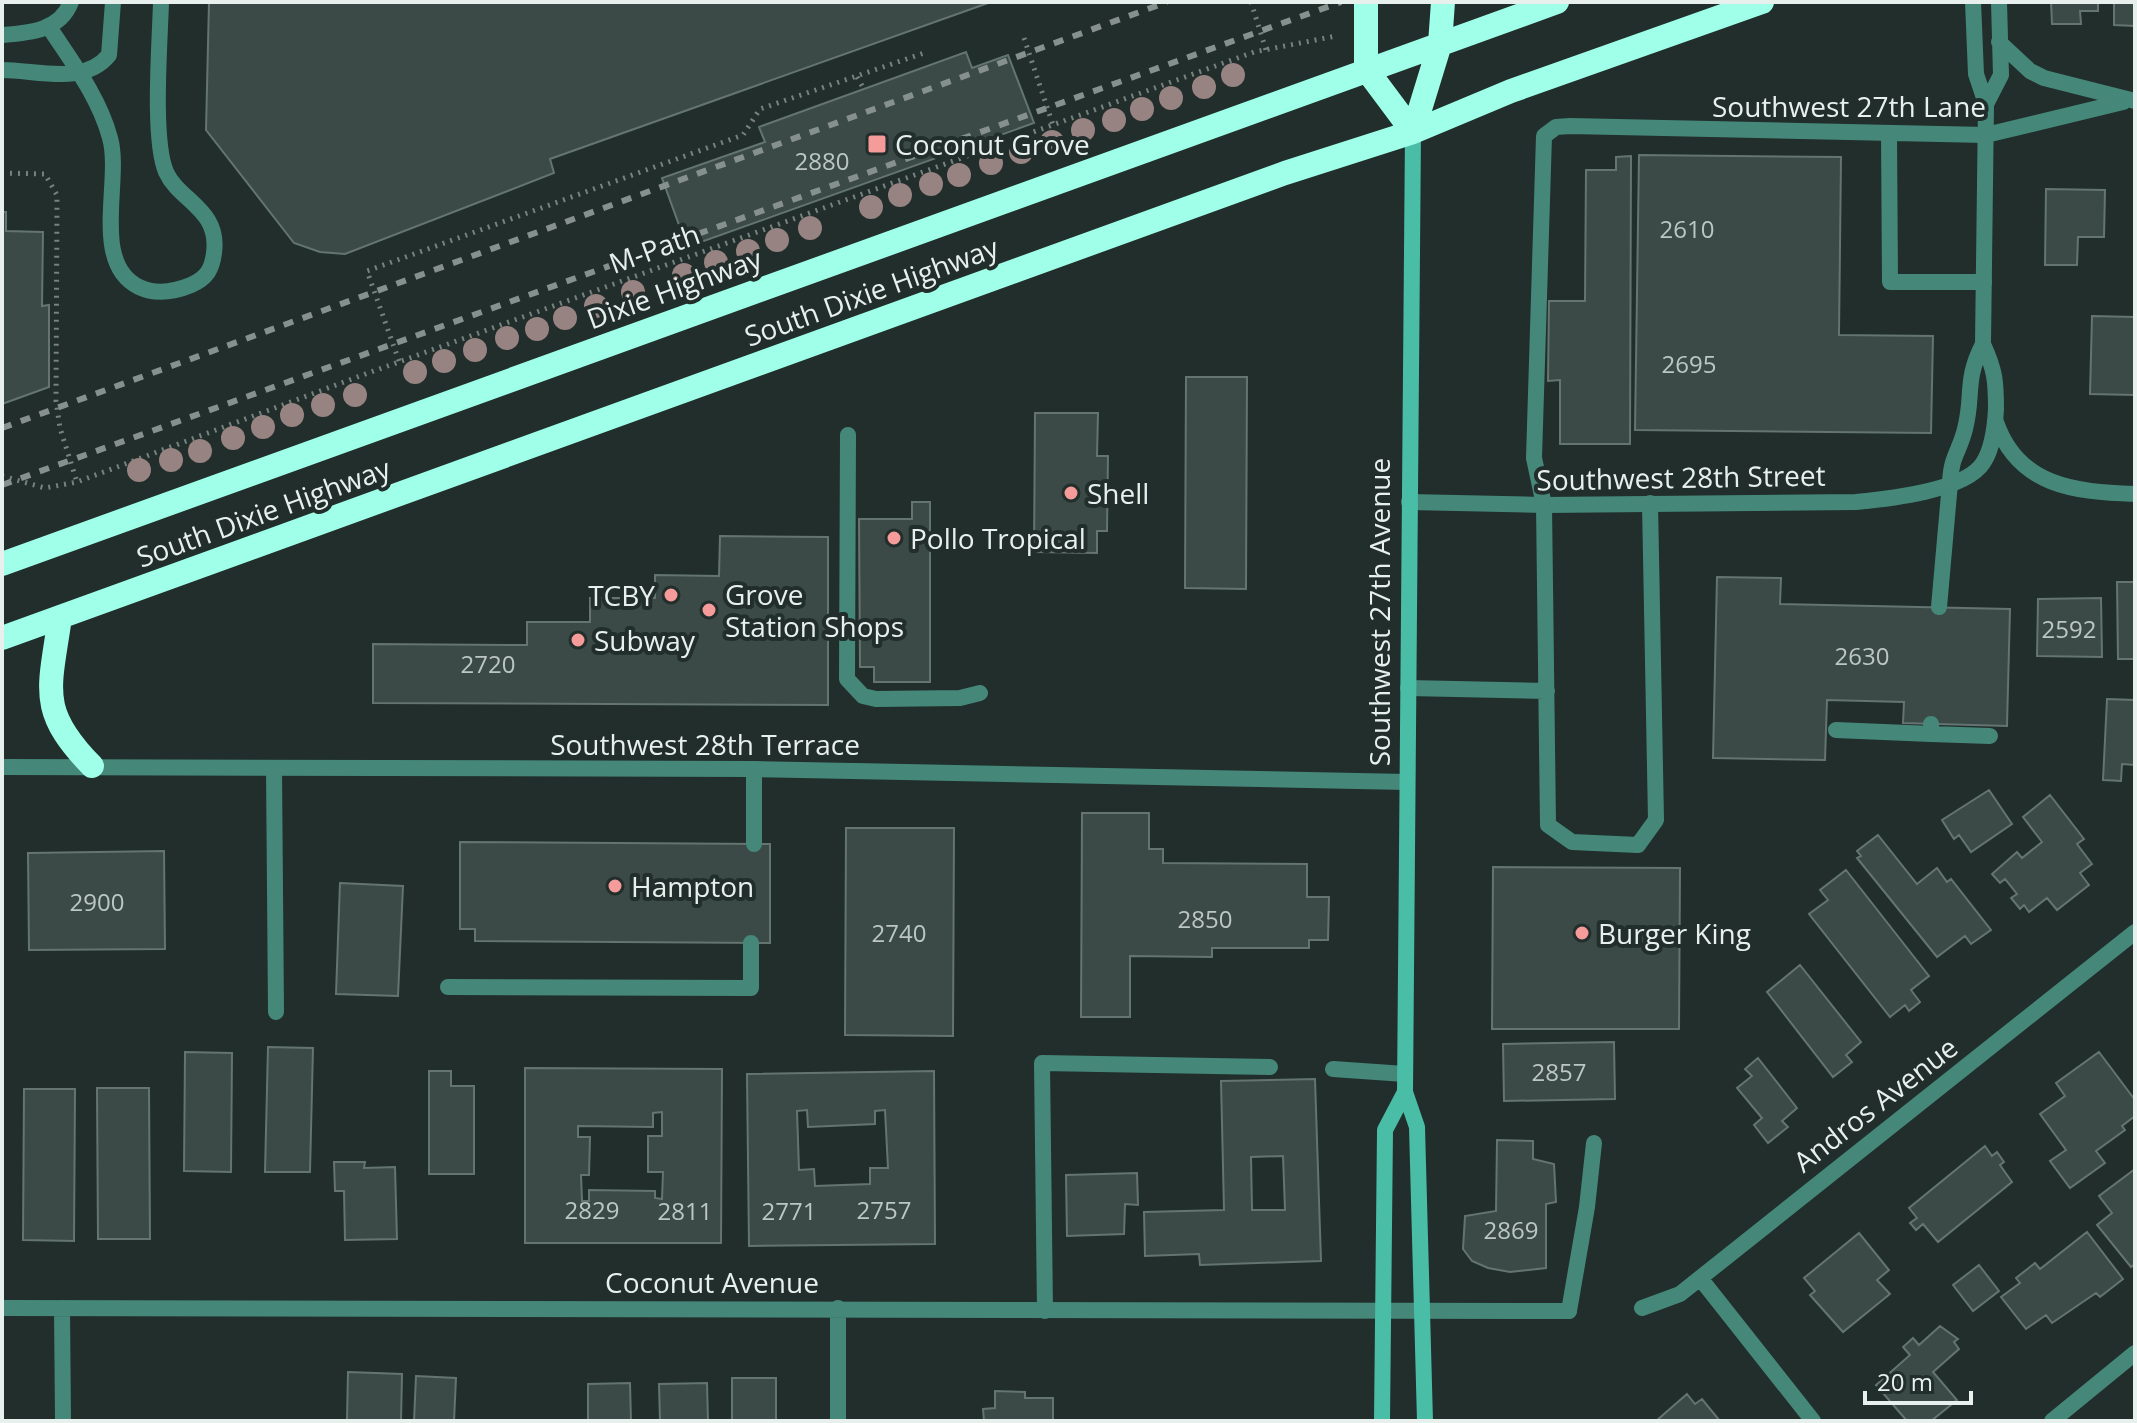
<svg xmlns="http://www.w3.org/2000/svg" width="2137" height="1423" viewBox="0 0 2137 1423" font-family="'Open Sans',sans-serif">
	<rect width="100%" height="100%" fill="#212e2b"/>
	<!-- building -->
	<path fill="#3b4a46" stroke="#647470" stroke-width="2" fill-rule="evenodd" d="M209,2H991L550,159L554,173L345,254L320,252L294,243L206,130Z
		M2051,2H2098V11H2080L2081,24H2052Z
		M2114,2H2135V26L2114,25Z
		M966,52L972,68L1008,55L1034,123L687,247L662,178L765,142L759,127Z
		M1639,155L1841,157L1839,335L1933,336L1931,433L1635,430Z
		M1631,156L1630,444H1560V380L1548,381L1549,301H1585L1586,170H1616V157Z
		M2046,189L2105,190L2104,237H2078L2077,265H2045Z
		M2,212H6V231L43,232L42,306L49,305V387L2,404Z
		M2092,316L2135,317V395L2090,394Z
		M1186,377H1247L1246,589L1185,588Z
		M1035,413H1098L1097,456H1108L1107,531H1097V553L1034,552Z
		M912,502H930V682H874V667H860L859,519H912Z
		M720,536L828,537V705L373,703V644L527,645V622H590V598H655V575L719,576Z
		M1717,577L1781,578L1780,604L2010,609L2007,726L1903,723L1904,702L1827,700L1825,760L1713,758Z
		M2117,582H2135V659H2118Z
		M2101,598L2102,657L2037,656L2038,599Z
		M2107,699L2135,700V765L2122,764L2121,781L2103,780Z
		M1989,790L2012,824L1971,852L1959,835L1954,839L1942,820Z
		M2050,795L2084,839L2077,844L2092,864L2080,873L2089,885L2057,910L2047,898L2029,912L2024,905L2020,909L2011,898L2017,894L2005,879L2000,883L1992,874L2017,852L2022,858L2042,842L2023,817Z
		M1082,813H1149V849H1163V863L1307,864V897H1329L1328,940H1309V948H1212V957L1130,956V1017H1081Z
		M846,828H954L953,1036L845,1035Z
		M1878,835L1917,884L1937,868L1947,882L1951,879L1991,930L1971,944L1965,936L1937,957L1857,858L1861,856L1857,851Z
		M460,842L770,844V943L475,941V929H460Z
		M164,851L165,949L29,950L28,853Z
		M1493,867L1680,868L1679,1029H1492Z
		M1846,870L1929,976L1911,990L1920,1002L1909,1011L1905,1005L1890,1017L1809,914L1828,900L1820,890Z
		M340,883L403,886L398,996L336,994Z
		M1800,965L1861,1042L1846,1055L1852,1062L1833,1077L1767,992Z
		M1614,1042L1615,1099L1504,1101L1503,1044Z
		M268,1047L313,1048L310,1172H265Z
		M185,1052L232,1053L231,1172L184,1171Z
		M2099,1052L2135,1100V1116L2122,1126L2125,1130L2096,1151L2105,1163L2070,1188L2050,1161L2066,1150L2040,1114L2065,1096L2056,1083Z
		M1758,1058L1797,1108L1782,1121L1788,1127L1768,1143L1754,1125L1762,1118L1737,1088L1752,1076L1745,1069Z
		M525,1068L722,1069L721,1243H525ZM662,1112V1136H648V1172H663L662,1199L655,1198V1191L589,1190V1201H582L581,1175H589L590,1137H578V1126L653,1127V1113Z
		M429,1071H451V1086H474V1174H429Z
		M934,1071L935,1244L749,1246L747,1074ZM807,1110L808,1127L875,1124V1111L885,1110L888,1168H870V1184L815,1186L814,1169L799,1170L797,1111Z
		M1315,1079L1321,1261L1200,1265L1199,1254L1145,1256L1144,1212L1224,1210L1221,1081ZM1283,1156L1285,1210H1252L1251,1157Z
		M97,1088H149L150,1239H98Z
		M24,1089H75L74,1241L23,1240Z
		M1497,1140L1533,1141V1159L1554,1164L1556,1202L1546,1204V1268L1510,1272L1488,1268L1472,1261L1463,1249L1465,1216L1496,1211Z
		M1985,1146L1992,1156L1997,1152L2004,1162L2000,1165L2012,1182L1938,1242L1923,1224L1916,1230L1910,1223L1917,1218L1909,1208Z
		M334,1162H365L364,1168L395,1167L397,1239L345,1240L344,1191H335Z
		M2135,1169V1264L2131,1267L2097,1225L2112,1213L2099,1196Z
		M1137,1173L1138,1205L1125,1204L1124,1234L1067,1236L1066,1175Z
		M2087,1232L2123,1279L2100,1297L2096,1293L2052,1323L2046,1315L2026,1329L2001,1297L2020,1283L2016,1278L2035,1263L2040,1269Z
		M1859,1233L1889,1270L1877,1280L1890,1294L1843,1332L1810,1295L1815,1291L1804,1278Z
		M1979,1265L1999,1291L1973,1311L1953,1285Z
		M1940,1326L1958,1339L1954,1342L1959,1349L1933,1372L1957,1400L1931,1421H1907L1876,1385L1910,1355L1903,1347L1913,1338L1919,1345Z
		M348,1372L402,1374L401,1421H347Z
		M416,1376L456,1378L454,1421H414Z
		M732,1378H776V1421H732Z
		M630,1383L631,1421H588V1384Z
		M707,1383L708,1421H660L659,1384Z
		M995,1391L1025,1392V1398H1053V1421H984L983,1409L995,1408Z
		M1687,1394L1695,1404L1702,1399L1720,1421H1656Z"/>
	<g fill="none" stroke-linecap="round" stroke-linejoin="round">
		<!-- path -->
		<path stroke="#77827f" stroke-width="5" stroke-dasharray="2 6" stroke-linecap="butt" d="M1251,2L1266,50
			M1024,38L1053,125
			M857,77L864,89
			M2,173L45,174L57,195L56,401L60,428L77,482
			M399,361L367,271L743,135L760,109L927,52
			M2,476L45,488L77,482L360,376L1254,52L1336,36"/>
		<!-- lane -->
		<path stroke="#45887a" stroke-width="16" d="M1889,133L1890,282H1984
			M848,435L847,679L863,696L876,699L960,698L980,693
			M1650,503L1656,820L1638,845L1572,842L1548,825L1544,505L1534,458L1544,136L1556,127L1570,126L1986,135
			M1939,607L1950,483
			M1408,688L1547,691
			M1836,730L1931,734V724
			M1931,734L1990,736
			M274,768L276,1012
			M754,769V844
			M448,987L751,988V943
			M1333,1069L1405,1074
			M1045,1311L1042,1063L1270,1067
			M1569,1311L1587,1207L1594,1143"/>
		<!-- street -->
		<path stroke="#45887a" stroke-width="16" d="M49,27C72,62 99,97 110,138C122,180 90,263 139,287C156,295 174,292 191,285C207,278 212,269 214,253C220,209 179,201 166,172C152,139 160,42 161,2
			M2,35C29,33 60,31 71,2
			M1999,42L2030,71L2044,78L2135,101
			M2,70C37,70 84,86 109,55L113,2
			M1986,104L2001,75L1999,2
			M1986,135L2123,102
			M1996,422C2018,486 2074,492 2135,494
			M1950,483C1951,456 1959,453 1965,429C1974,394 1964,381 1983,344
			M1409,502L1544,505L1856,502C1887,499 1965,491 1983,463C1993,448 1995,427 1996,409C1996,381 1995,370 1983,344L1986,104L1976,74L1973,2
			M2,767L754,769L1407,782
			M1700,1278L1813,1421
			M2,1308L1569,1311
			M62,1308L63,1421
			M838,1308V1421
			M1642,1308L1680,1294L2135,932
			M2052,1421L2135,1353"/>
		<!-- secondary -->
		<path stroke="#4abda6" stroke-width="16" d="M1413,132L1405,1092L1417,1127L1425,1421
			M1382,1421L1385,1130L1405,1092"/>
		<!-- highway -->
		<path stroke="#9fffe8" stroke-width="24" d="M1366,2V69L1413,132
			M1413,132L1440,44L1443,2
			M2,564L1557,2
			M60,617C50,689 37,710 92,766
			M2,638L1285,173L1413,132L1511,91L1762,2"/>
		<!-- rail -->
		<path stroke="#86918e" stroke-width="6" stroke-dasharray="10 10" stroke-linecap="butt" d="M2,428L1167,2
			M2,485L1341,2"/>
	</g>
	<!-- trees -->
	<g fill="#978381">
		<circle cx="1233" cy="75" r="12"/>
		<circle cx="1204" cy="87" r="12"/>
		<circle cx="1171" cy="98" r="12"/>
		<circle cx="1142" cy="109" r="12"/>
		<circle cx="1114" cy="120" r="12"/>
		<circle cx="1083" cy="130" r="12"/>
		<circle cx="1052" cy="142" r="12"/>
		<circle cx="1021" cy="152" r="12"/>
		<circle cx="991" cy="163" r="12"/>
		<circle cx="959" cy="175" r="12"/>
		<circle cx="931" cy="184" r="12"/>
		<circle cx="900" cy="195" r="12"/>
		<circle cx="871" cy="207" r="12"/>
		<circle cx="810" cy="228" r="12"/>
		<circle cx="777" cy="240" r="12"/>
		<circle cx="748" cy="251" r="12"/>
		<circle cx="716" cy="262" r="12"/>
		<circle cx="684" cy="275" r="12"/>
		<circle cx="633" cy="292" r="12"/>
		<circle cx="596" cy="306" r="12"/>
		<circle cx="565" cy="318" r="12"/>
		<circle cx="537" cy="329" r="12"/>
		<circle cx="507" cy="338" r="12"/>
		<circle cx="475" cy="350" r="12"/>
		<circle cx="444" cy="361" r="12"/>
		<circle cx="415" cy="372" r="12"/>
		<circle cx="355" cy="395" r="12"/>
		<circle cx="323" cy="405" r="12"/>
		<circle cx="292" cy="415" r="12"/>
		<circle cx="263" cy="427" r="12"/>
		<circle cx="233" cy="438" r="12"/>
		<circle cx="200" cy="451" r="12"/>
		<circle cx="171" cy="460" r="12"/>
		<circle cx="139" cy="470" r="12"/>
	</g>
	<!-- markers -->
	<g fill="#f59b9a" stroke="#212e2b" stroke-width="3">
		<rect x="867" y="134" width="20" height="20" rx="4"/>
		<circle cx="1071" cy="493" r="8"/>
		<circle cx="894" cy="538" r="8"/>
		<circle cx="671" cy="595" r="8"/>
		<circle cx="709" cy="610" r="8"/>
		<circle cx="578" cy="640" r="8"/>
		<circle cx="615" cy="886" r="8"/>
		<circle cx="1582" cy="933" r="8"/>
	</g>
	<g text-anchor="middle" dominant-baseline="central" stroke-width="8" stroke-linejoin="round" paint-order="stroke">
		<!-- number labels -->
		<g font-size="24" fill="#bcc6c3">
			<text x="822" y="160">2880</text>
			<text x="1687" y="228">2610</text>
			<text x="1689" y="363">2695</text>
			<text x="2069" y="628">2592</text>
			<text x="1862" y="655">2630</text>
			<text x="488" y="663">2720</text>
			<text x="97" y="901">2900</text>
			<text x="1205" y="918">2850</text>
			<text x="899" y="932">2740</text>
			<text x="1559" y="1071">2857</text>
			<text x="592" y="1209">2829</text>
			<text x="884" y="1209">2757</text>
			<text x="685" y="1210">2811</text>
			<text x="789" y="1210">2771</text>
			<text x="1511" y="1229">2869</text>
		</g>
		<!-- street labels -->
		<g font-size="28" fill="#e7f0ed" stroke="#212e2b">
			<text x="1849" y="106">Southwest 27th Lane</text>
			<text transform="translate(654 248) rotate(-20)">M-Path</text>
			<text transform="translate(674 288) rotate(-20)">Dixie Highway</text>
			<text transform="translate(871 291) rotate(-20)">South Dixie Highway</text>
			<text transform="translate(1681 477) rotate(-1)">Southwest 28th Street</text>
			<text transform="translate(263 512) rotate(-20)">South Dixie Highway</text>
			<text transform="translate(1379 612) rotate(-90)">Southwest 27th Avenue</text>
			<text x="705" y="744">Southwest 28th Terrace</text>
			<text transform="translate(1875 1104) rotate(-38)">Andros Avenue</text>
			<text x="712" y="1282">Coconut Avenue</text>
		</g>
		<!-- poi labels -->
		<g font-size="28" fill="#e7f0ed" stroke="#212e2b" text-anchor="start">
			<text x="895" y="144">Coconut Grove</text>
			<text x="1087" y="493">Shell</text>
			<text x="910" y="538">Pollo Tropical</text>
			<text x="725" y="594">Grove<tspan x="725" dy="32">Station Shops</tspan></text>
			<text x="655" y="595" text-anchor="end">TCBY</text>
			<text x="594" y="640">Subway</text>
			<text x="631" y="886">Hampton</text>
			<text x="1598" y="933">Burger King</text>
		</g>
	</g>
	<!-- border -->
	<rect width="2137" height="1423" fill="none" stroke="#e7f0ed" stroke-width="8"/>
	<!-- scale -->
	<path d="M1865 1391v12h106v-12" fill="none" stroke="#e7f0ed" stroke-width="4"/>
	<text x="1877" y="1391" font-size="24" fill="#e7f0ed" stroke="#212e2b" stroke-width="6" paint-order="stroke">20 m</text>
</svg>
